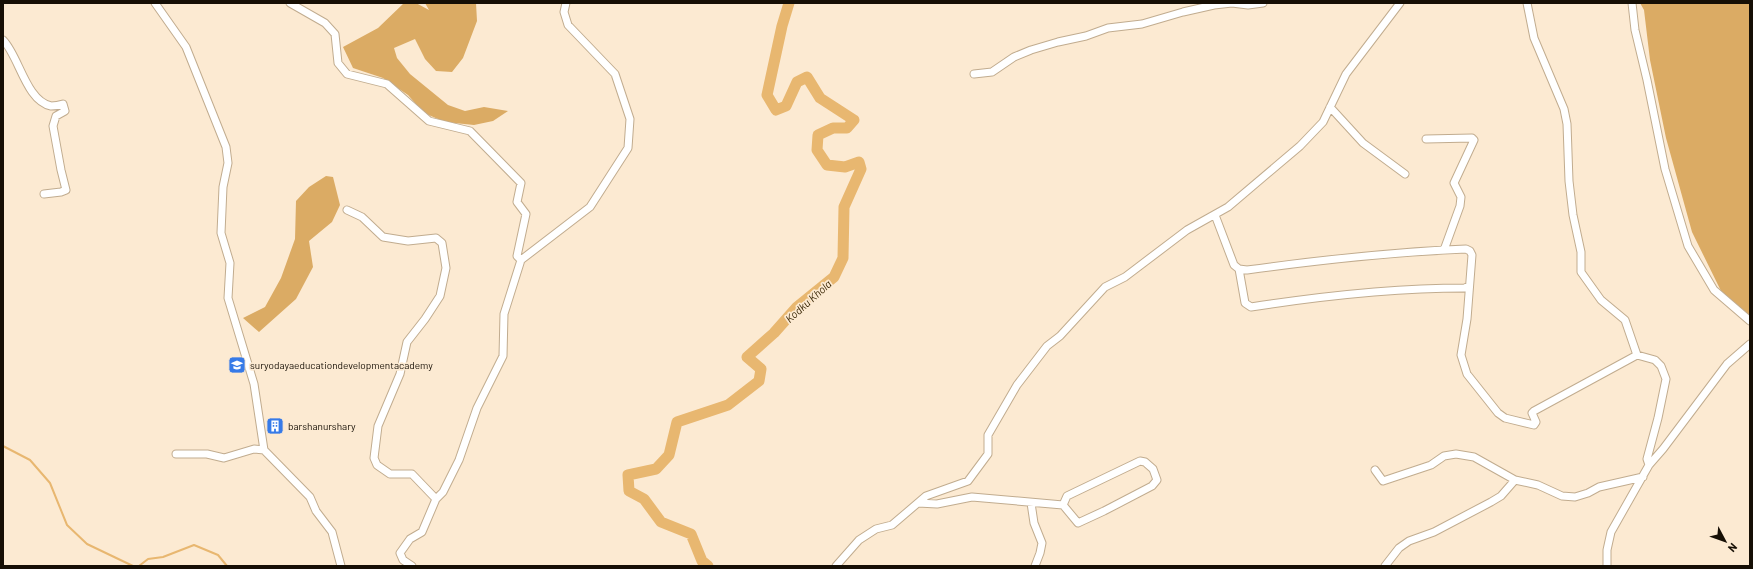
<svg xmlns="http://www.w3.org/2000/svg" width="1753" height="569" viewBox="0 0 1753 569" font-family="Barlow,sans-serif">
	<rect width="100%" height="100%" fill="#fcead2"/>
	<!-- forest -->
	<path fill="#dbab64" d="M404,3H416L429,10L425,3H476L477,21L463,58L452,72L436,71L425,59L415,39L394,48L397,58L410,74L448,105L465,111L484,107L508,111L493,121L474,125L445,122L424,113L408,95L383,78L353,68L343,47L378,28Z
		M1640,3H1750V317L1721,291L1692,232L1666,138L1650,60L1644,10Z
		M326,176L333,177L340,205L332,222L309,241L313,267L296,299L259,332L243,318L265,307L281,278L295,239L296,201L309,187Z"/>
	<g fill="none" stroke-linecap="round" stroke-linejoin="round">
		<!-- stream -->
		<path stroke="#e8b770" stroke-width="2" d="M3,446L30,460L50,483L67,525L87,544L133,566
			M139,566L148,559L163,557L194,545L218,555L227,566"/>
		<!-- river -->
		<path stroke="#e8b770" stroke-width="11" d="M708,566L702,561L691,534L661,522L644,499L629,491L628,475L656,469L669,455L677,422L728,405L759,381L761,369L747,357L774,333L797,307L834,277L843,258L844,207L861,169L859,162L845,167L827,165L817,150L818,135L833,128H847L854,120L820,98L807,77L797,82L786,106L776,110L767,95L782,26L789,3"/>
		<!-- minor casing -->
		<g stroke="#c1ac8f" stroke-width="9">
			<path id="minor" d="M155,3L186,47L226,147L228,163L223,187L221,233L230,263L228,298L254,384L264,450L310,497L316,511L332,532L341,566
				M290,3L325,23L335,34L338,63L347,74L387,84L429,121L470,131L521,183L517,202L526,214L517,256L521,260
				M1527,3L1534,38L1564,109L1567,124L1569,181L1573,215L1581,252V272L1601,300L1625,320L1637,355L1655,360L1661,366L1666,379L1658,418L1647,459L1649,465
				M1632,3L1635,30L1647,80L1665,169L1688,246L1714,290L1750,321
				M3,40C19,56 26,101 51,106C55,106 60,105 63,104L65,111L56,116L53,126L61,170L66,190L61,192L44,194
				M974,74L992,72L1014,57L1031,50L1058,42L1086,36L1108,28L1142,24L1183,12L1214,5L1232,3L1248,5L1263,3
				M1330,107L1363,143L1405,174
				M1426,139L1472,138L1474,140L1454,183L1461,197L1460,206L1444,250
				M347,210L362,217L383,237L408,241L436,238L442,243L446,268L440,296L425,319L407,342L400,374L378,426L374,458L377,465L390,474H412L436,499
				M1215,215L1234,265L1239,269L1247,270C1320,260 1393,252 1466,249L1470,251L1472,255L1467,319L1461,355L1467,374L1498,413L1505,418L1534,425L1536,422L1532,413L1534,411L1637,355
				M1239,269L1245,303L1251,307C1322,296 1394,288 1465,288L1469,286
				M176,454H207L224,458L254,449L264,450
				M1375,470L1383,481L1431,465L1444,456L1456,454L1474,457L1515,480
				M918,503L937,504L972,497L1063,505L1078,523L1104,511L1152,486L1157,480L1153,469L1145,462L1140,461L1067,496L1063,505
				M1031,503L1034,523L1042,543L1040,553L1035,566
				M412,566L403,560L400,553L410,539L422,532L436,499L443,492L459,460L477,408L503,356L504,314L521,260L590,207L628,148L630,119L615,74L568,25L564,12L566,3
				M836,566L859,540L876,529L892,525L926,496L968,481L988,454V435L1017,385L1047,346L1060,336L1105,287L1125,277L1187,230L1228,207L1300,146L1323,122L1346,74L1400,3
				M1385,566L1399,548L1409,541L1434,532L1491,502L1501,496L1515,480L1538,485L1562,496L1575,497L1588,493L1599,487L1643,477
				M1607,566V550L1611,532L1649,465L1663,449L1727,364L1750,344"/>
		</g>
		<!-- minor -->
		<use href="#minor" stroke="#fff" stroke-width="7"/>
	</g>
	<!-- icons -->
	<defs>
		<g id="school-square" transform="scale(0.9)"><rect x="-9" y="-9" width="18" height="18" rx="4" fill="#367ae8" stroke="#fcead2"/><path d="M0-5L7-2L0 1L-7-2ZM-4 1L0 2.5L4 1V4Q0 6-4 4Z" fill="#fff"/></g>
		<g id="building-square" transform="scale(0.9)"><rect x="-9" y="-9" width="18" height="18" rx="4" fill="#367ae8" stroke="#fcead2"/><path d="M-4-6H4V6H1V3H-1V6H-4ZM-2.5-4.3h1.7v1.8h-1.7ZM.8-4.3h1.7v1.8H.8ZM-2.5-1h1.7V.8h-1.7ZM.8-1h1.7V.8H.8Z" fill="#fff"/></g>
	</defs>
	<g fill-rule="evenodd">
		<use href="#school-square" x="237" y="365"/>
		<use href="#building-square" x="275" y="426"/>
	</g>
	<g text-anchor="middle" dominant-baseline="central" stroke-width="3.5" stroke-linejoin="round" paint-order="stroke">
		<!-- poi labels -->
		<g font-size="10" fill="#160f05" stroke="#fcead2" text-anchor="start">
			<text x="250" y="365">suryodayaeducationdevelopmentacademy</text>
			<text x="288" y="426">barshanurshary</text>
		</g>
		<!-- water labels -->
		<g font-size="11" font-style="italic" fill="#392605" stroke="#fcead2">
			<text transform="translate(808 301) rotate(-42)">Kodku Khola</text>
		</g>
	</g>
	<!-- border -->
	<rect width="1753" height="569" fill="none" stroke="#160f05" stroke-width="8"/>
	<!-- north arrow -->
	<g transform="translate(1725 541) rotate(131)" stroke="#fcead2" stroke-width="3" paint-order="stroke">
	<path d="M0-3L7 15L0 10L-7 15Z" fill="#160f05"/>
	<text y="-6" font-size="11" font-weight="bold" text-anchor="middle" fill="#160f05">N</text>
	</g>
</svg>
